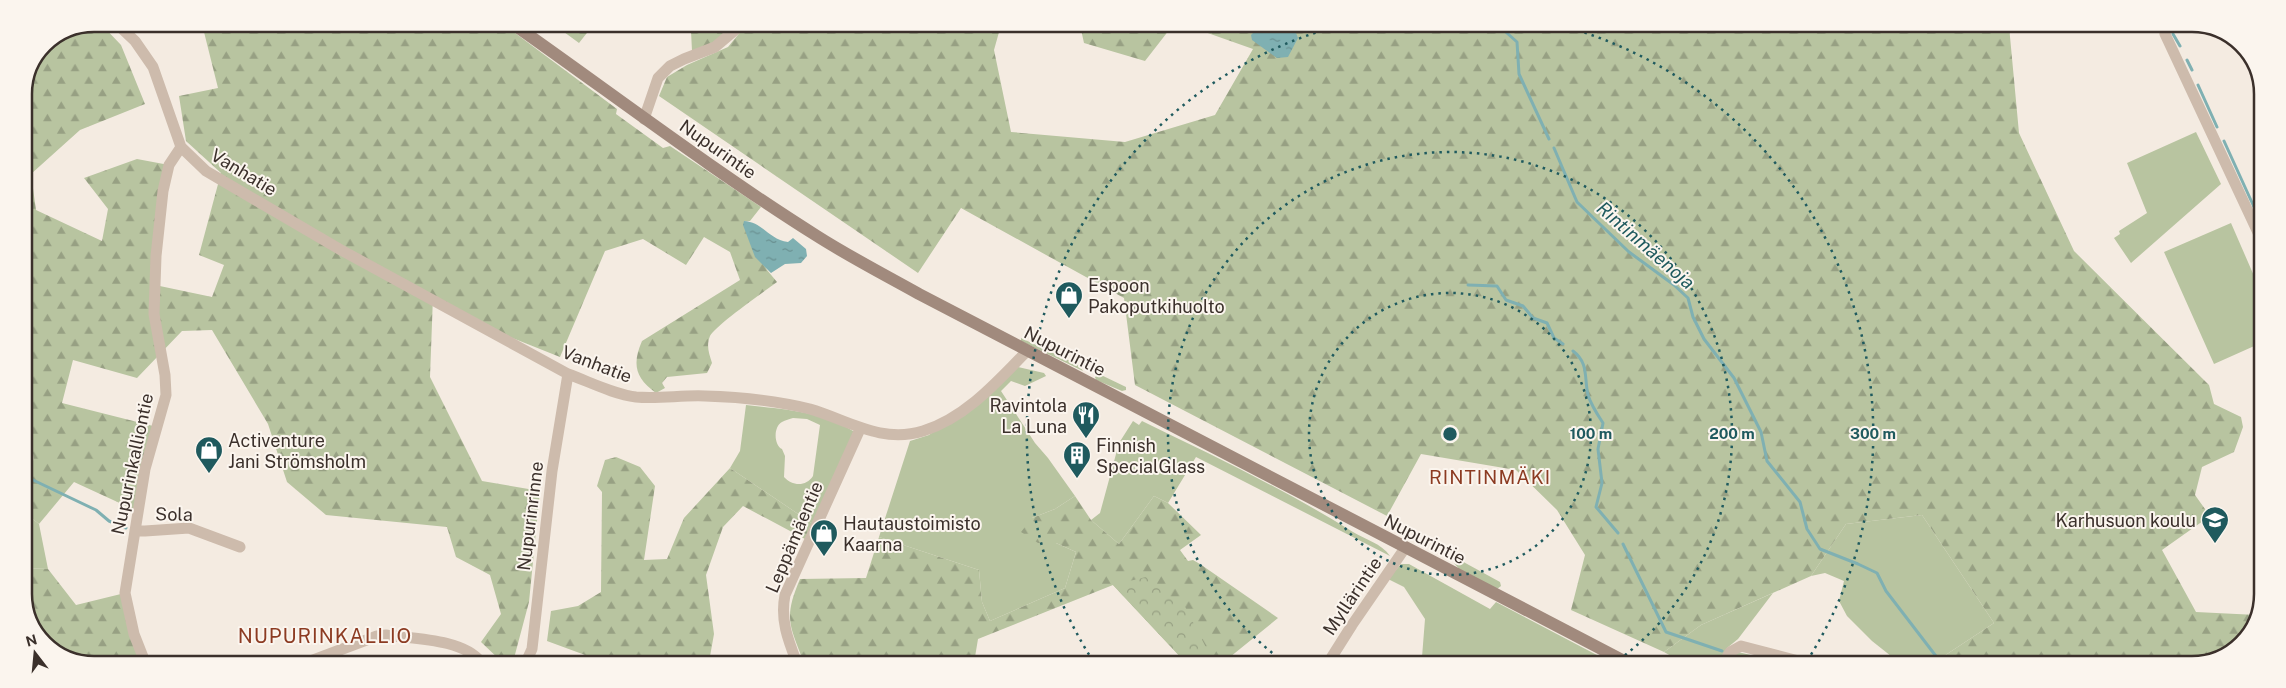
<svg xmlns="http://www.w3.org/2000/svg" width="2286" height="688" viewBox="0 0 2286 688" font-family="'Public Sans',sans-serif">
	<defs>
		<pattern id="forest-firs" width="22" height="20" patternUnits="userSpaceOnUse" patternTransform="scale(1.25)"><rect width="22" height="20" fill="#b8c4a0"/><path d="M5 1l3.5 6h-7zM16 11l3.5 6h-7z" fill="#97a083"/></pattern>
		<pattern id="park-crowns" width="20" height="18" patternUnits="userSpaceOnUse" patternTransform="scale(1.25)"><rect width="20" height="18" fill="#b8c4a0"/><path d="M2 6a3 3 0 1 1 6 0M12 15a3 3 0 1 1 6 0" fill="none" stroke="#97a083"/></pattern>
		<pattern id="water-ripples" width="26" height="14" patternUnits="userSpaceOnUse" patternTransform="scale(1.25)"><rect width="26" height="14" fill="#7fb0b2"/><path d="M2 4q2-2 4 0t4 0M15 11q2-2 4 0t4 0" fill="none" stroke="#699091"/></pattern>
	</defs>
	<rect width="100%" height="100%" fill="#f4ebe1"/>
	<!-- green -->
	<path fill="#b8c4a0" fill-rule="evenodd" d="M2196,132L2221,184L2131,263L2114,238L2120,234L2119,231L2147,213L2127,163Z
		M2231,223L2261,292V343L2214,364L2164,252Z
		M1021,338L1079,365L1083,371L1021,341Z
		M1018,367L1044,373L1046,376L1025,386L1011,381L1001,391L1035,443L1048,458L1075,496L1055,509L1032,518L1038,543H1056L1076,552L1065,588L990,621L982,602L979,570L879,537L910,441L929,435Z
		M1099,374L1126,387V390L1122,391L1096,380L1095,377Z
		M24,383L34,462L24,453Z
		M746,405C782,409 822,411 853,431L854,436L813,524L730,468L740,451ZM793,418L807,419L820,425L813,476C806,487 792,486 784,477L785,456L782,449C774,445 773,427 782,422C785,420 790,419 793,418Z
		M1133,421L1139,425L1142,421C1214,456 1286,490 1353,532C1366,540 1381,543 1390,556L1196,457L1168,503L1154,496L1119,544L1091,520L1100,513L1119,443Z
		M24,512L39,524L48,569L24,568Z
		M1922,515L1994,623L1938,660L1937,664H1901L1872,641L1847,616L1839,601L1844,581L1825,573L1811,576L1846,524Z
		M1458,559L1500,582L1501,586L1497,589L1459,569L1454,563Z
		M1401,564H1409L1490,609L1496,602L1614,664L1415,663L1422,657L1425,619L1404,587L1388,579Z
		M1773,593L1738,639L1727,648L1718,664H1685L1664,652L1701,625Z
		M1738,652L1789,664H1727Z"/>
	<!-- forest -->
	<path fill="url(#forest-firs)" d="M95,24H101L121,45L145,104L80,130L31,174L36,210L102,241L108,209L84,178L137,159L169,165L155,285L212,297L224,265L199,255L221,173L186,141L179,96L218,88L202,24H503L617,109L616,114L663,148L670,146L761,207L750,221H744L767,270L777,282C765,291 716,325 710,336C706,346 709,353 712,363L707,373L667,377L662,383L665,388L656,393C635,378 632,364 642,341L740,280L730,252L704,237L686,265L643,239L605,251L560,357L495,331L433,296L430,377L482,481L540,491L529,602L513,662H502L481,642L501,614L490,575L456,557L447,527L326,515L287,482L268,424L212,330L182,331L137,378L73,360L62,403L157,427L137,511L74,482L39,524L24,512V453L34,461L24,383V95L45,44Z
		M553,24H594L579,43Z
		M685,24L733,25L717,42L692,51L691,31Z
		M746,25H1001L994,50L1011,132L1125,142L1215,115L1253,49L1185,25L2009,26L2019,133L2074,251L2209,385L2214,404L2241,417L2243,427L2234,452L2202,467L2195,495L2210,516L2162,550L2196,612L2257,615L2238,645L2229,651L2191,664H1937L1938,660L1994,623L1922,515L1846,524L1811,576L1701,625L1664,652L1571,610L1585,555L1557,510L1516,470L1421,454L1387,516L1135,385L1124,298L961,208L918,273L659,96L667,77L687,65L728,47Z
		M1080,25H1173L1145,61L1084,43Z
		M616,457L640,467L655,486L644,560L667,559L684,518L730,468L813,524L805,539L743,506L723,527L706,575L714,634L709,662H604L547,641L551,611L578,606L601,592L602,492L597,486L605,460Z
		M1075,496L1091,520L1119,544L1154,496L1168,503L1201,535L1180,550L1188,561L1193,560L1200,564L1278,618L1230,657L1217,663H1186L1113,585L978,639L974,663H804C790,625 783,619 800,579L866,578L879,537L979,570L982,602L990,621L1065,588L1076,552L1056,543H1038L1021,532L1032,518L1055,509Z
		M24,568L48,569L76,605L125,593L145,662H76L41,640L24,598Z"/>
	<!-- park -->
	<path fill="url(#park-crowns)" d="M1150,576L1176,604L1180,597L1214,663H1186L1113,585Z"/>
	<!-- water -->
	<path fill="url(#water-ripples)" d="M1266,31H1291L1296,33L1298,38L1288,57L1277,58L1252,40L1251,35L1253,33Z
		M744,221C763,222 769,240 788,242L793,238L806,249L807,256L801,263L785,264L771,273L755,257L743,225Z"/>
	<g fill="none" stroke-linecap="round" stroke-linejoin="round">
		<!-- stream -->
		<path stroke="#7fb0b2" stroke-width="3" d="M1498,25L1517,42L1519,74L1549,139
			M2173,34L2180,46
			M2187,60L2192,70
			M2198,85L2217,127
			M2224,141L2259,218
			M1554,148L1577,202L1629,252L1674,285L1688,298L1693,317L1704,339L1734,378L1761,432L1767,461L1800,502L1807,529L1820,549L1858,564L1877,573L1886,591L1942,664
			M1468,285L1497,286L1506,300L1523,306L1533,318L1547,323L1554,338L1563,344
			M1573,351C1589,363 1584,378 1588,395C1591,405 1597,414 1603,423L1598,449L1602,483L1596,507L1618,533
			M24,472L33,480L96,510L109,521L126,528
			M1623,544L1666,632L1722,651"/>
		<!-- minor -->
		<path stroke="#cdbbac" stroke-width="11" d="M117,24L135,41L153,67L181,147L169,165L163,191L156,256L154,314L165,375L166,395L145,469L125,593L134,634L145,662
			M2164,26L2165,34L2261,239
			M644,119L658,78L670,66L684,59L715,47L741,25
			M181,147L206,171L341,250L568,374C590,382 613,394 636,397C659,399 682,395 705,396C739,397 777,401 810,409C848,420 881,444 923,431C965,418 997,382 1027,351
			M135,530L145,531L189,528L240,547
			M308,662L377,636L386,635C415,639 463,639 481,662
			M526,662L532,649L552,471L568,374
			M797,663C788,640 780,620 785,595L860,429
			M1328,663L1352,625L1405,548
			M1723,664L1730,652L1741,646L1810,664"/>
		<!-- secondary -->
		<path stroke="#a18a7d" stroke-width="12" d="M513,24C614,95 712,170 817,236C850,257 885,275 919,294L1630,664"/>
	</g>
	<!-- distance rings -->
	<g fill="none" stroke="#1f5a5e" stroke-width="2.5" stroke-dasharray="2.5 5">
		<circle cx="1450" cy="434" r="141"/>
		<path d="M1284 662A282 282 0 1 1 1616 662"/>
		<path d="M1093 661A423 423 0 0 1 1341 25M1563 26A423 423 0 0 1 1807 661"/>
	</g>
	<!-- icons -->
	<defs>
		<g id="shop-pin" transform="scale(1.4375)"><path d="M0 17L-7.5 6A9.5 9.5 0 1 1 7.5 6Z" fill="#1f5a5e" stroke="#fbf5ee"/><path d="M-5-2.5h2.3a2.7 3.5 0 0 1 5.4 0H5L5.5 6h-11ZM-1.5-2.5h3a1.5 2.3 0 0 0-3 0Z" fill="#fff"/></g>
		<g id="restaurant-pin" transform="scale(1.4375)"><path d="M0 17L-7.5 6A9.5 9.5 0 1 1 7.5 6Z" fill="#1f5a5e" stroke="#fbf5ee"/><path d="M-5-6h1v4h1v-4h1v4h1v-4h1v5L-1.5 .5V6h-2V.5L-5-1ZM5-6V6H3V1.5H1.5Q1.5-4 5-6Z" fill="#fff"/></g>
		<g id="building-pin" transform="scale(1.4375)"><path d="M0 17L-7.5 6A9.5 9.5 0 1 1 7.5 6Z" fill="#1f5a5e" stroke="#fbf5ee"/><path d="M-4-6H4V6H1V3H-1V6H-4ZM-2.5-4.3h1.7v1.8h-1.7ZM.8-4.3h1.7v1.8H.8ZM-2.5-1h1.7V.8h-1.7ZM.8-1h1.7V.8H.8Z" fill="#fff"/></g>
		<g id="school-pin" transform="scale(1.4375)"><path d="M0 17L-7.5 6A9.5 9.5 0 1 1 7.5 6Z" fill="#1f5a5e" stroke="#fbf5ee"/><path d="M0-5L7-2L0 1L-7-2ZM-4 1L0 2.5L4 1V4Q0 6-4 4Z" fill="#fff"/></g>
	</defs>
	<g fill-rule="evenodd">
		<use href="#shop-pin" x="1069" y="295"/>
		<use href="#restaurant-pin" x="1086" y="415"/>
		<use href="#shop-pin" x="209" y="450"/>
		<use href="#building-pin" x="1077" y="455"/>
		<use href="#school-pin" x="2215" y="520"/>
		<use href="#shop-pin" x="824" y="533"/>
	</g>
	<g text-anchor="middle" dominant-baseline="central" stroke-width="4" stroke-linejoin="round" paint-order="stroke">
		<!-- street labels -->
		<g font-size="18" fill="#3b302b" stroke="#fbf5ee">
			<text transform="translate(718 149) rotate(35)">Nupurintie</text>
			<text transform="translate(244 172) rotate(31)">Vanhatie</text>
			<text transform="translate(1065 351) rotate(27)">Nupurintie</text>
			<text transform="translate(597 364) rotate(21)">Vanhatie</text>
			<text transform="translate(132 464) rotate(-78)">Nupurinkalliontie</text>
			<text transform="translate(174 514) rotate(1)">Sola</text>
			<text transform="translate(530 516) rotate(-83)">Nupurinrinne</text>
			<text transform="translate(794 537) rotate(-67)">Leppämäentie</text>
			<text transform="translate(1425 539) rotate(27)">Nupurintie</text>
			<text transform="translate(1352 596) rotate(-56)">Myllärintie</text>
		</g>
		<!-- poi labels -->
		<g font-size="18" fill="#3b302b" stroke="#fbf5ee" text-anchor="start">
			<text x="1088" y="285">Espoon<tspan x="1088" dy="21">Pakoputkihuolto</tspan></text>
			<text x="1067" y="405" text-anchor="end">Ravintola<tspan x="1067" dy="21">La Luna</tspan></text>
			<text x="228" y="440">Activenture<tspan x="228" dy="21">Jani Strömsholm</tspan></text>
			<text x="1096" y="445">Finnish<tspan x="1096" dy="21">SpecialGlass</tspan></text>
			<text x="2196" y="520" text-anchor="end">Karhusuon koulu</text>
			<text x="843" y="523">Hautaustoimisto<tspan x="843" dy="21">Kaarna</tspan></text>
		</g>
		<!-- water labels -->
		<g font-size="19" font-style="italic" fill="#1f5a5e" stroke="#fbf5ee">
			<text transform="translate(1646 245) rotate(41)">Rintinmäenoja</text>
		</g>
		<!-- neighbourhood labels -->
		<g font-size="19" letter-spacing="1" fill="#8c3b22" stroke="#fbf5ee">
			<text x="1490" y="477">RINTINMÄKI</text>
		</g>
		<!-- quarter labels -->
		<g font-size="20" letter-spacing="1" fill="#8c3b22" stroke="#fbf5ee">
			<text x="325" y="636">NUPURINKALLIO</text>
		</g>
	</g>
	<!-- crop -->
	<path d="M0 0H2286V688H0ZM94 32H2192A62 62 0 0 1 2254 94V594A62 62 0 0 1 2192 656H94A62 62 0 0 1 32 594V94A62 62 0 0 1 94 32Z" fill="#fbf5ee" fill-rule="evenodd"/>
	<path fill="none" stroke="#3b302b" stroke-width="2.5" d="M94 32H2192A62 62 0 0 1 2254 94V594A62 62 0 0 1 2192 656H94A62 62 0 0 1 32 594V94A62 62 0 0 1 94 32Z"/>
	<circle cx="1450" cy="434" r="8" fill="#1f5a5e" stroke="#fbf5ee" stroke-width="2.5"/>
	<g font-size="15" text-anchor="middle" font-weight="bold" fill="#1f5a5e" stroke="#fbf5ee" stroke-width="4" stroke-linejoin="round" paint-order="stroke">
		<text x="1591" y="439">100 m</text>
		<text x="1732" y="439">200 m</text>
		<text x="1873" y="439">300 m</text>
	</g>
	<!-- north arrow -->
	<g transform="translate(35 653) rotate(344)" stroke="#fbf5ee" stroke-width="4" paint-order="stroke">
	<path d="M0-4L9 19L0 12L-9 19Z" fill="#3b302b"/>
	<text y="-8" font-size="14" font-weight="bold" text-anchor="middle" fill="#3b302b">N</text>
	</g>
</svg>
